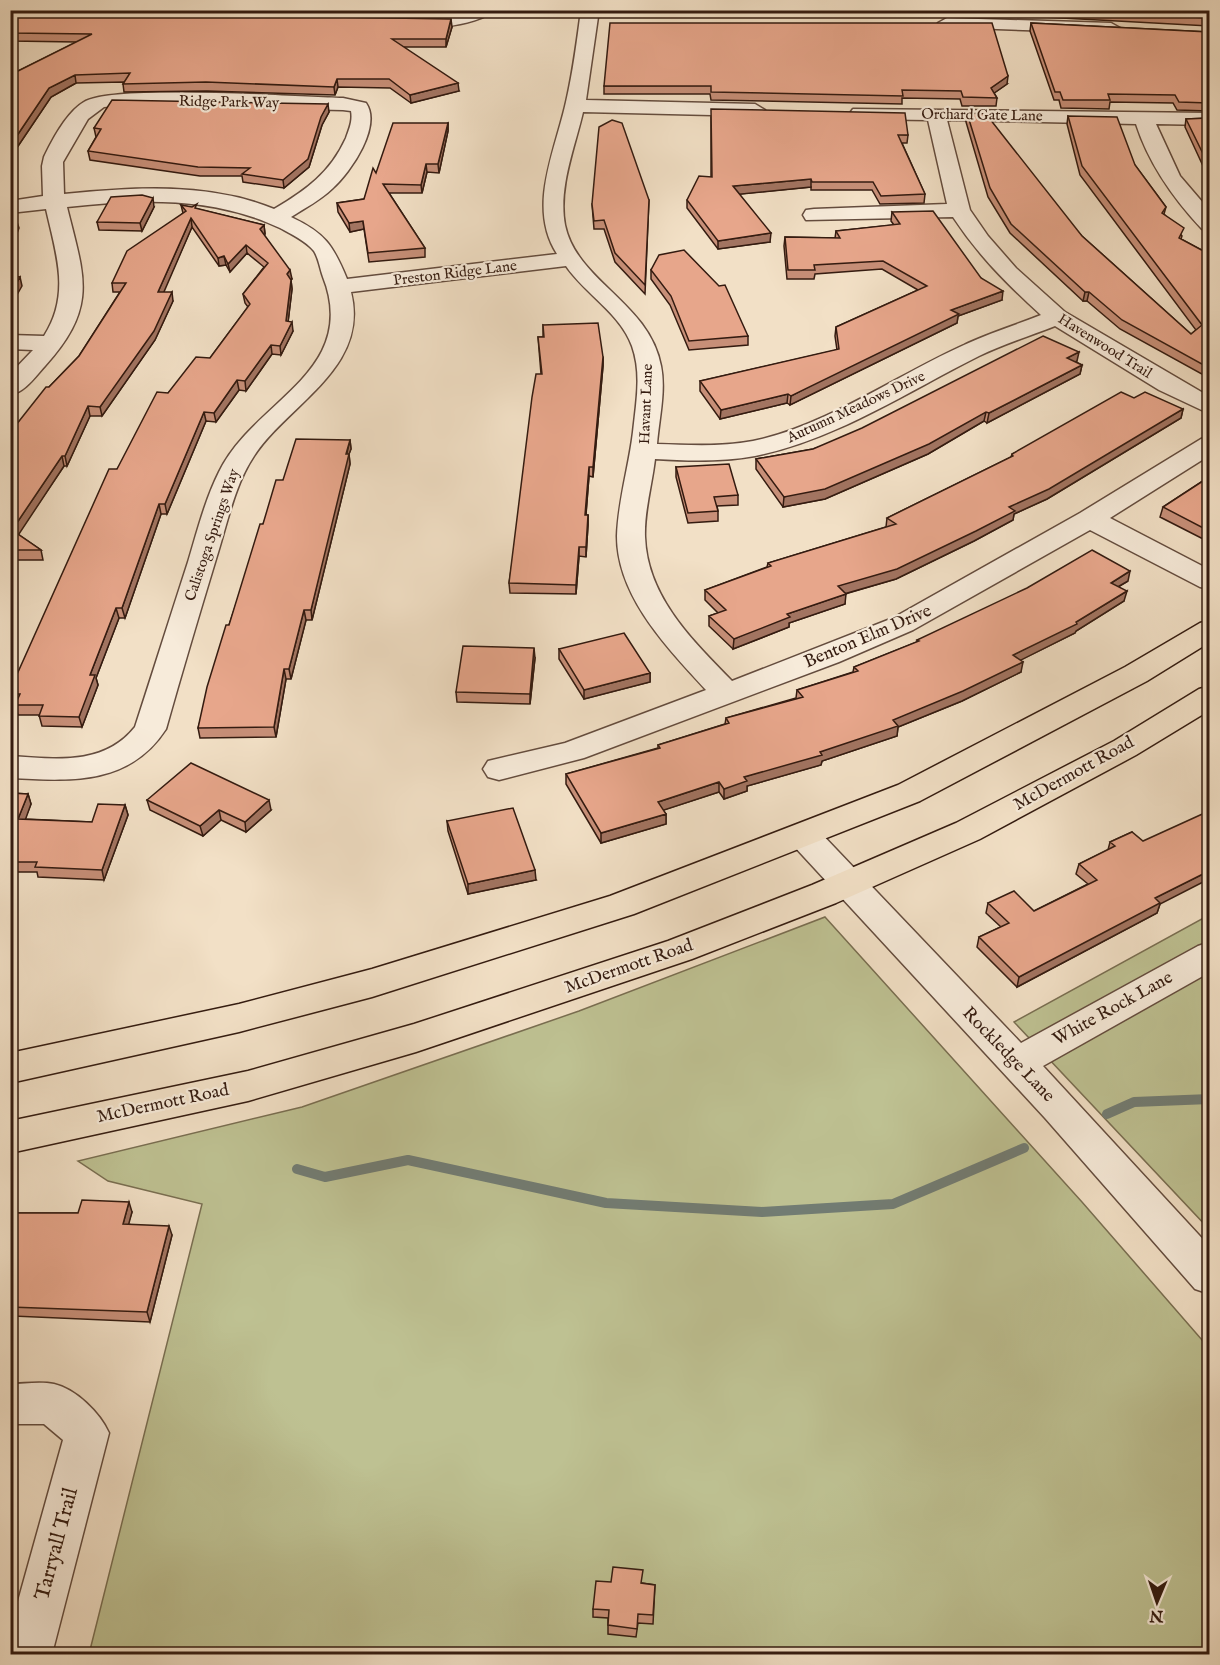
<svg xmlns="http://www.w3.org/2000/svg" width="1220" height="1665" viewBox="0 0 1220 1665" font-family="'IM FELL English',serif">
	<rect width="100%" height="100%" fill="#f2e0c6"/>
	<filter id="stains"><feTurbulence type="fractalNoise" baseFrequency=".00333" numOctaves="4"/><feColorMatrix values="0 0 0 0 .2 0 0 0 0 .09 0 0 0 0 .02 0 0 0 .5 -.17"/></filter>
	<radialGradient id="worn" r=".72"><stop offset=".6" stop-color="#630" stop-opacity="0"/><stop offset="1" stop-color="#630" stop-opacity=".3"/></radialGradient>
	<!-- green -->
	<path fill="#bec192" stroke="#796e51" stroke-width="1.5" d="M1209,915V1229L1014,1022Z
		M825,917L1082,1202L1209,1348V1654H89L202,1204L108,1181L78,1161L302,1107L579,1011Z"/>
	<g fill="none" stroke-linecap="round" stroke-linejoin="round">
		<!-- stream -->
		<path stroke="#727c73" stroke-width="10" d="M1107,1114L1134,1102L1210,1099
			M297,1169L325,1177L408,1160L606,1203L762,1212L893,1204L1024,1148"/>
		<!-- minor casing -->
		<g stroke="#644c3e" stroke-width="3">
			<path id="minor" d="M474,10H493C481,26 408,35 396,19C405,8 456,19 474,10Z
				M581,10H599L586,100L755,104L765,110L755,116L583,112C575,147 558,188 565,225C577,282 649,302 661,366C666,391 659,419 657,444C690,445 721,447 753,441C824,427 899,374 964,345C989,333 1016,325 1041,315C1007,284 978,255 953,217L806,220L803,215L806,210L814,209L947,204L928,120L860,119L850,113L853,109L1210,113V125L1156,124L1180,176L1210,211V230L1202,229C1173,198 1149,164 1136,124L947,120L970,210L988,236L1016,268L1065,312L1210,397V414L1159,390L1055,326C1030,336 1003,344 979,356C907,392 835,440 755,456C722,462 689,461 655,459C652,485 644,511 645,537C647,597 693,641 732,681L893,618L1080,513L1201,439L1210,436V455L1110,518L1210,570V589L1200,587L1090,530L913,630L839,662L584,758L499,780L488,777L483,769L488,761L565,743L706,690C668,648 617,597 617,536C618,501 629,466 633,432C636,403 642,374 632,346C620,313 585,294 566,266L351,292C370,368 289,403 254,456C234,486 227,525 216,559C199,615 182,672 166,729C129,786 70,781 10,778V756C56,759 104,766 135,727C153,672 170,617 188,562C197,532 205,500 219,472C243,422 300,395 322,351C334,327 333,302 323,277C320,269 319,259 314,251C306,241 291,234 280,228C213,196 139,199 67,207C84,277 99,306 45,366C35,377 25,392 10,395V374L33,350L10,349V335L44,336C71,294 56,254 46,209L10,213V201L43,196L42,166L44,157C52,140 67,112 84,102C112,84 298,97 343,98L366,103C382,126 351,172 333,188C321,200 305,208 291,217C325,233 333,245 347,279L557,254C527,207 555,152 566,102C573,72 577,41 581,10ZM127,105L343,110L351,111C353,121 349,129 346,138C330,173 306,190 274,209C209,182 133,187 64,194L63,162L88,119L104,107Z
				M947,18L1111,23L1120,28L1111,33L941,27L938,23Z
				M804,824L816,828L1021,1043L1198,946L1210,942V972L1043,1066L1210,1247V1294L1195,1289L1045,1118L792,844L787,836L792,828Z
				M10,1384C24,1384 40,1381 54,1384C76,1389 100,1413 109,1433L52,1654H10V1630L63,1440L44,1424H10Z"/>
		</g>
		<!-- major casing -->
		<g stroke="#341b10" stroke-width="3">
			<path id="major" d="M1210,620V642L1147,681L920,801L634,914L372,997L239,1032L10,1083V1053L239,1004L372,969L610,896L898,785L1125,667L1200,623Z
				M1210,686V710L1136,755L980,839L836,903L692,959L416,1052L248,1101L10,1153V1121L248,1071L414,1024L668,941L812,885L956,823L1114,741L1199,689Z"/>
		</g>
		<!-- minor -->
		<use href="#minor" fill="#f7ebda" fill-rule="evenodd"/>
		<!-- major -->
		<use href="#major" fill="#f2e0c6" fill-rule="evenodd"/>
	</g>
	<!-- wall -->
	<path fill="#c78f78" stroke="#341b10" stroke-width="1.5" d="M224,10H455V13Z
		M611,10H1000L986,16L611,17Z
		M1023,10H1209V26L1025,16Z
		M10,12L452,27L446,47H404L459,91L411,103L390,88L338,87L335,95L207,91L124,92L123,84L124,82L76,83L51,97L10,158V75L77,42L10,41Z
		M1031,23L1209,32V111L1177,110L1173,103L1110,102L1109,109L1061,108L1059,100H1054L1030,31Z
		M1007,84L994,93L997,98L996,106H962L960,99L902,98V104L711,100L710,94H604V86Z
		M329,112L322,125L309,167L284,188L243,182L242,176H200L90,160L88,151L96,137L94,128Z
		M967,113L1082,236L1191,334L1196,330L1080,175L1067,124L1068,116L1135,165L1166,207L1164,214L1182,236L1181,239L1209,254V378L1120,329L1087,301H1083L1010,233L988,197L966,122Z
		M711,117L908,135L907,143H902L925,194L924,203L880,204L872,190H811V187L739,194L770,242L718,249L687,208V200L711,177Z
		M1209,118V179L1185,127L1186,119Z
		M448,123V131L439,173L427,172L422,193H389L425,248V257L369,262L364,229L350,232L338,212L337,203L364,199L376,173Z
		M649,200L645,294L615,262L604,229H594L592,204Z
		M181,205L264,225L265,234L264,235L292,279L291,280L292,289L288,322L293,331L281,355L272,354L246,391L239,390L216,422L206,421L167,514H161L125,618H119L96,678L98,685L82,727L42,726L39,715H18L15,705L16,704L12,703L10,699V690L117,469L168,393L210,358L248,307L245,303L243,294L264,267L247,253L230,272L226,265L219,266L192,227L163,292L173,301L155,340L102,416H90L67,466H64L18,534L41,550L43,560H16L10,572V436L49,387L79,356L120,292H113L112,283L183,213Z
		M154,207L142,231L99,230L97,222Z
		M892,212L981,278L1002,300L958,316L957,323L790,405L787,403L720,419L700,391V381L837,350L835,336L836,327L918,290L882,269L815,274L814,279H787L784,246L785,237L835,238L836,231L894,225L891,221Z
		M651,270L748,336V345L689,350L670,305L651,279Z
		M543,325L603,357V366L593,477L589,476L586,515H588V525L586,557L579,556L576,594L510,593L509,583L541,374L538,337H543Z
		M1077,361L1076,362L1082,365L1080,374L987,423L984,421L928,454L825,499L783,507L756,469V459L813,449Z
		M1134,398L1183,409L1181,418L1047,499L1014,514L1013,520L974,541L896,579L845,594V604L789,623V627L733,649L709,626V616L718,613L705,600V590L767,567L768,563L886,527L887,518L1011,457L1012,454Z
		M350,440L351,449L349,454L350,464L312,620H306L291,679H286L276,737L200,738L198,728L229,625L263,524L283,480Z
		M676,467L738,495V505L717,506L718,511V521L688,523L676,477Z
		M1209,477V542L1160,517L1163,507Z
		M1128,581L1118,587L1124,601L1076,631L1075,633L1020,660L1021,672L962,701L898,727L897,736L822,761L821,765L747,786V791L724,799L719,792L663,810L666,814V824L601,843L566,784V774L658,748V745L725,724L726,718L796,698L797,690L853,672L854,667L917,642V640Z
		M559,649L650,673V682L584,699L559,659Z
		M535,658L530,704L457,702L456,692Z
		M10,793L28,794L31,804L25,819L92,822L125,805L128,815L104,880L38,877L37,872H10Z
		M147,800L271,810L246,832L221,820L203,836L150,810Z
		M447,821L536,880L468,894L448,831Z
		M1132,832L1160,904L1157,913L1017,987L977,947L979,937L1001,927L986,913L988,903L1034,911L1088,884L1076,874L1079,864L1108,850L1110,842Z
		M132,1212L128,1224L172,1235L150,1322L13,1316L10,1327V1213H78Z
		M642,1583L655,1585L653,1624L638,1623L636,1637L608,1634V1618L593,1617V1609Z"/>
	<!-- shaded-wall -->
	<path fill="#a27461" stroke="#341b10" stroke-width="1.5" d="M987,10H1000L986,16Z
		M451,19L452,27L446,47V39Z
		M75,75L76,83L51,97L10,158V146L49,88Z
		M1008,76L1007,84L990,96L991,88Z
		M337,79L338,87L335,95L334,87Z
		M458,83L459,91L411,103L410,95Z
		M328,104L329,112L322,125L309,167L284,188L283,180Z
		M448,123V131L439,173L438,164Z
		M15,162L17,170L10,186V172Z
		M426,164L427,172L422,193L421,185Z
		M811,179V187L732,195L733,186Z
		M153,198L154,207L142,231L140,223Z
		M191,218L192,227L160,301L158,292Z
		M16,219L19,228L10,252V237Z
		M363,221L364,229L350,232L349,223Z
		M264,225L265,234L261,238L260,229Z
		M771,233L770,242L718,249V241Z
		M246,245L247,253L230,272L228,264Z
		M224,256L226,265L219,266L218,258Z
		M290,270L292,279L288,282L287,274Z
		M20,277L22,286L10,307V294Z
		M291,280L292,289L287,331L286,321Z
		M1003,291L1002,300L958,316L957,323L790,405L791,396L951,310Z
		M172,292L173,301L155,340L102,416L100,407Z
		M1085,292H1089L1087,301H1083Z
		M292,322L293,331L281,355L280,346Z
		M271,345L272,354L246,391L245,381Z
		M1079,352L1077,361L1066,367L1067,358Z
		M603,357V366L593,477V467Z
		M1082,365L1080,374L987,423L989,413Z
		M237,380L239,390L216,422L214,413Z
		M788,394L787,403L720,419L721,410Z
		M88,406L90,416L67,466L65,456Z
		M1183,409L1181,418L1047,499L1014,514L1013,520L974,541L896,579L837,596L838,586L1009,507Z
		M204,412L206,421L167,514L165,504Z
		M986,412L984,421L928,454L825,499L783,507L784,497Z
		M350,440L351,449L349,454L350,464L312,620L311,610Z
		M62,456L64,466L15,540L12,530Z
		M589,467V476L585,525V515Z
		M159,504L161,514L125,618L122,608Z
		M588,515V525L586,557V547Z
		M579,547V556L576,594V585Z
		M14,550L16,560L10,572V557Z
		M1130,571L1128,581L1109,592L1111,583Z
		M1127,591L1124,601L1076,631L1075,633L1011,665L1013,655L1076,622Z
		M846,594L845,604L789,623V627L733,649L734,639L787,614Z
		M116,608L119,618L96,678L98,685L82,727L79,717L90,675Z
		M304,610L306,620L291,679L289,669Z
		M534,648L535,658L530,704V694Z
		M1023,662L1021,672L962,701L898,727L897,736L822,761L821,765L747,786V791L724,799V789L744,777L820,752Z
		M284,669L286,679L276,737L274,727Z
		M650,673V682L584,699V690Z
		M719,782V792L658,812V802Z
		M28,794L31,804L22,829L18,819Z
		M269,800L271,810L246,832L245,822Z
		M125,805L128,815L104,880L102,870Z
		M219,810L221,820L203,836L200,826Z
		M666,814V824L601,843V833Z
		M535,870L536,880L468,894V884Z
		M1209,871V879L1160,904L1157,913L1017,987L1019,977L1155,898Z
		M129,1202L132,1212L126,1234L123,1224Z
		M169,1226L172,1235L150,1322L147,1312Z
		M10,1309L13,1316L10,1327Z"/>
	<!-- building -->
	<path fill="#e7a68b" stroke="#341b10" stroke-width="1.5" d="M1058,10H1209V18Z
		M10,12L451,19L446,39H392L458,83L410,95L389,79H337L334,87L206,82L123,84L130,73L75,75L49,88L10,146V75L92,34L10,33Z
		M610,23H992L1008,76L991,88L997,98L963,97L961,91L902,90L903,96L711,92V86H604Z
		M1031,23L1209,32V103L1179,102L1175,95L1108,94L1110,100H1063L1060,92H1055Z
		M112,100L328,104L321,117L308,159L283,180L242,174L250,168L198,167L88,151L101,129L94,128Z
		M711,109L905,113L908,135H898L925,194L881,196L873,182H812L811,179L733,186L771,233L718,241L687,200L699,176L712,177Z
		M967,113L986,114L1082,236L1191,334L1202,325L1082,166L1068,116L1117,117L1135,165L1166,207L1162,213L1184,228L1179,238L1209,254V368L1122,320L1089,292H1085L1011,224L990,188Z
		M1209,118V166L1186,119Z
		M612,120L622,123L649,200L645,285L615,253L604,220L594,221L592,204L599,127Z
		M393,123H448L438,164H426L421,185L383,184L425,248L368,253L363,221L349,223L337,203L364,199L373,168L376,173Z
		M10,162H15L10,172Z
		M142,195L153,198L140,223L97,222L111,197Z
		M197,204L195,208L264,225L260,229L290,270L287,274L291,280L286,321L292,322L280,346L271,345L245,381L237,380L214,413L204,412L165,504H159L122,608H116L90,675H95L79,717L39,716L43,705H15L20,694H10V690L109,469H117L157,392L168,393L196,357L210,358L250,304L243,294L268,263L246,245L228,264L224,256L218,258L191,218L158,292H172L154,331L100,407L88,406L65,456H62L12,530L41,550H14L10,557V436L16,425L46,387H49L79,356L126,283H112L127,251L186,211L181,205L192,207Z
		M933,211L981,278L1003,291L951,310L959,314L791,396L788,394L721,410L700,381L839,349L836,327L927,286L883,261L814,265L815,270H788L785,237L840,238L836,231L900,224L892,212Z
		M10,219H16L10,237Z
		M684,250L719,286L725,285L748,336L689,341L671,296L651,270L659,255Z
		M10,276L20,277L10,294Z
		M598,323L603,357L593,467H589L585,515H588L586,547H579L576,585L509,583L532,397L536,374H542L538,337H544L543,325Z
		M1043,336L1079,352L1067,358L1082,365L989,413L986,412L929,444L825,489L784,497L756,459L813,449L862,428Z
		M1121,392L1134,398L1145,392L1183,409L1049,489L1009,507L1015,511L976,531L897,569L838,586L846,594L787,614L790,617L734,639L709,616L726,610L705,590L771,566L768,563L896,524L887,518L1013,456L1012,454Z
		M296,439L350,440L346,454H349L311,610H304L289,669H284L274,727L198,728L207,687L226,625H229L260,524H263L276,480H283Z
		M729,464L738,495L714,497L718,511L688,513L676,467Z
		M1209,477V531L1163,507Z
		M1092,550L1130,571L1111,583L1127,591L1076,622L1077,624L1013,655L1023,662L963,691L893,720L898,726L820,752L822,755L744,777L747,781L724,789L719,782L658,802L666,814L601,833L566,774L660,748L658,745L729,723L726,718L803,697L797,690L858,671L854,667L919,641L917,640L1027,588Z
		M624,633L650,673L584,690L559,649Z
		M463,646L534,648L530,694L456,692Z
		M191,763L269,800L245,822L219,810L200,826L147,800Z
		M10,793L28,794L18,819L92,822L98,804L125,805L102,870L35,867L37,862H10Z
		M513,808L535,870L468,884L447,821Z
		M1209,811V871L1155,898L1160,903L1019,977L979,937L1009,923L988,903L1014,891L1034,911L1097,880L1079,864L1115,846L1110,842L1132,832L1143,841Z
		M82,1200L129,1202L123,1224L169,1226L147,1312L10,1307V1213H78Z
		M613,1567L643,1570L641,1583L655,1585L653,1615L638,1614L637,1629L608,1625L609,1610L593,1609L596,1581L611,1582Z"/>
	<g text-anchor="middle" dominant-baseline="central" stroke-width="4.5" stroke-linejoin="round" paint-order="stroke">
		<!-- far-street labels -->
		<g font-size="15" fill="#341b10" stroke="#f7ebda">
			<text transform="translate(229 102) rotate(1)">Ridge Park Way</text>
			<text transform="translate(982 115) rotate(1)">Orchard Gate Lane</text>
			<text transform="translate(455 273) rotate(-7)">Preston Ridge Lane</text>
			<text transform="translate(1105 346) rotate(32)">Havenwood Trail</text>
			<text transform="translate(646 404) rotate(-88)">Havant Lane</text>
			<text transform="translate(856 407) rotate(-25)">Autumn Meadows Drive</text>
			<text transform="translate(212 535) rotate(-71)">Calistoga Springs Way</text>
		</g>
		<!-- street labels -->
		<g font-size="18" fill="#341b10" stroke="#f7ebda">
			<text transform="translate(868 637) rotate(-23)">Benton Elm Drive</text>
			<text transform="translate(1074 774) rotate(-29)">McDermott Road</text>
			<text transform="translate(629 967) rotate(-19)">McDermott Road</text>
			<text transform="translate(1113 1009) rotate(-29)">White Rock Lane</text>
			<text transform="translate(1008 1055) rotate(46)">Rockledge Lane</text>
			<text transform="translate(163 1104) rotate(-12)">McDermott Road</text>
		</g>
		<!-- near-street labels -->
		<g font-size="21" fill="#341b10" stroke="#f7ebda">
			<text transform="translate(57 1544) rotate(-75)">Tarryall Trail</text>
		</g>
	</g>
	<!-- margin -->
	<rect width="1220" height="1665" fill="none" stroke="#f2e0c6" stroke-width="36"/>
	<rect x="12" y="12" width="1196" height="1641" fill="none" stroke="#341b10" stroke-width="3"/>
	<rect x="18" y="18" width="1184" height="1629" fill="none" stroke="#341b10" stroke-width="1.5"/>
	<!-- north arrow -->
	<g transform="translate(1157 1602) rotate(182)" stroke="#f7ebda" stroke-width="4.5" paint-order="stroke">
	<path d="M0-4.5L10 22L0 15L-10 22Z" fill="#341b10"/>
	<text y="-9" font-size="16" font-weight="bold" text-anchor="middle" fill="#341b10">N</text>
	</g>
	<rect width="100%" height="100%" filter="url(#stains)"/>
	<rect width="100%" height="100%" fill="url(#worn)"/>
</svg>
